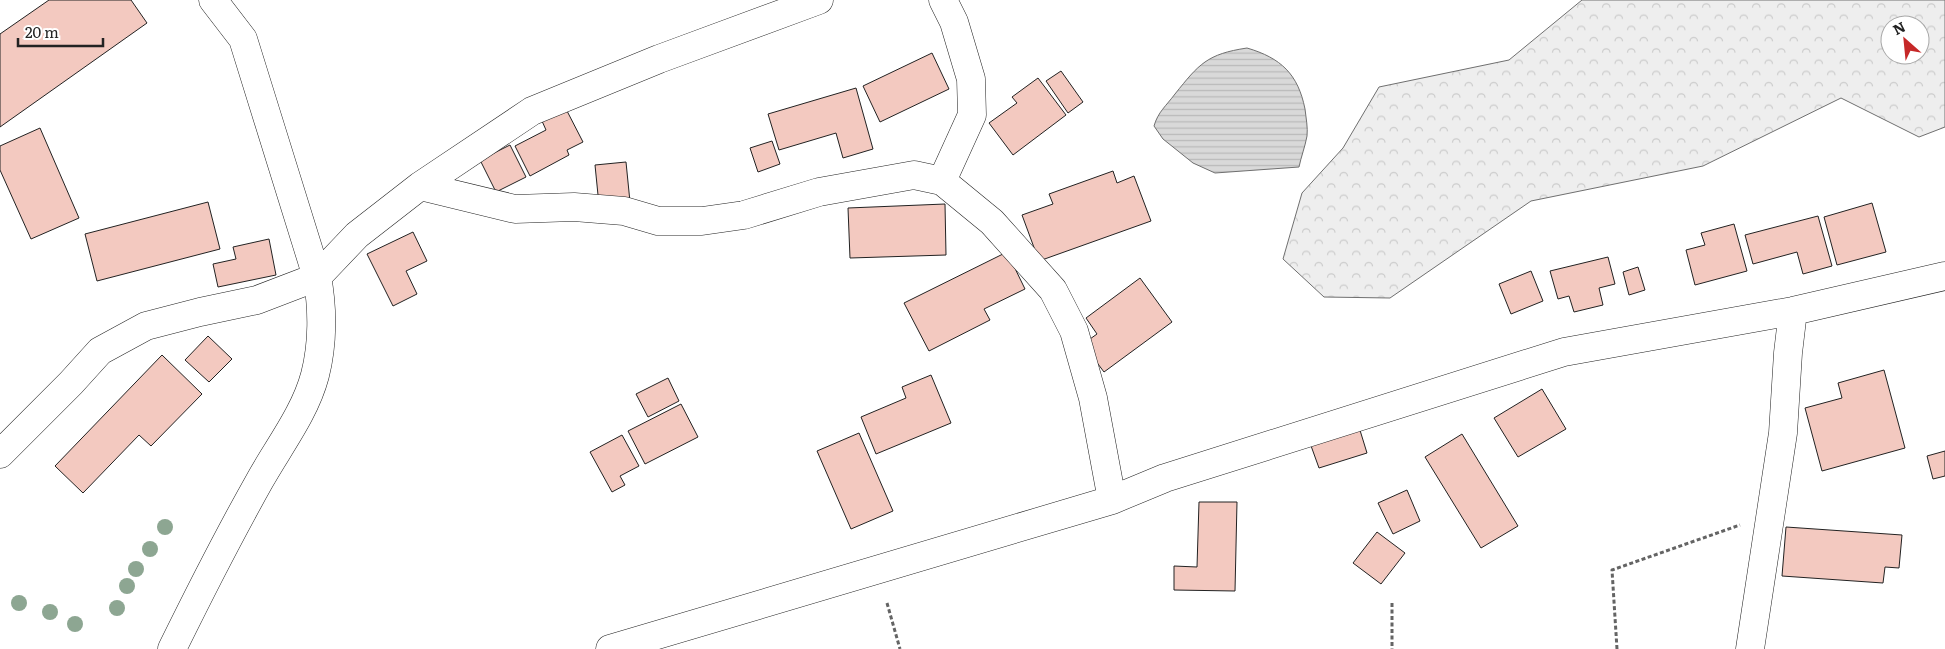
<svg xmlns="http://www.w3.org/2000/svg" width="1945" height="649" viewBox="0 0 1945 649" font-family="Literata,serif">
	<defs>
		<pattern id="forest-crowns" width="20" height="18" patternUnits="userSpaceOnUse" patternTransform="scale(1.25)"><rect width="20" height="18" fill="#eee"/><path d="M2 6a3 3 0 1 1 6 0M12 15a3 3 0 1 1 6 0" fill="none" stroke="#ccc"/></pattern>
		<pattern id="water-rules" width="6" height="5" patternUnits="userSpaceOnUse" patternTransform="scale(1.25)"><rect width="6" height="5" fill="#d9d9d9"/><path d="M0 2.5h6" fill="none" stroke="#bababa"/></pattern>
	</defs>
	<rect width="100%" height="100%" fill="#fff"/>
	<!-- forest -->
	<path fill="url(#forest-crowns)" stroke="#6f6f6f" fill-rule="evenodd" d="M1582,0H1945V127L1919,137L1841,98L1703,166L1531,201L1390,298L1324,297L1283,259L1302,193L1343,148L1379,87L1509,60ZM1890,25H1920V55H1890Z"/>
	<!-- water -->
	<path fill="url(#water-rules)" stroke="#6f6f6f" d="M1247,48C1281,58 1298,74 1305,109C1306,118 1308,128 1307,136C1305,147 1301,157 1299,167L1215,173L1193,163L1163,139L1154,126C1158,112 1166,106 1175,94C1199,64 1207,54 1247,48Z"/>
	<!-- building -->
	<path fill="#f3c9c0" stroke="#222" d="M49,0H131L147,23L0,127V34Z
		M932,53L949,89L880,122L863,86Z
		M1061,71L1083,102L1068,113L1046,81Z
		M1038,78L1066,115L1013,155L989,123L1017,103L1012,97Z
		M856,88L873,149L843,158L836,133L779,150L768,114Z
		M566,109L583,142L567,150L569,155L530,176L515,146L546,130L542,121Z
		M40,128L79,218L31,239L0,170V146Z
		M772,141L780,164L758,172L750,148Z
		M510,145L526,177L496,192L480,160Z
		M626,162L630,202L599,205L595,165Z
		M1113,171L1117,183L1134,176L1151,221L1039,261L1022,215L1053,204L1049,194Z
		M208,202L220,249L97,281L85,234Z
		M1872,203L1886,252L1837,265L1824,217Z
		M945,204L946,255L850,258L848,208Z
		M1818,216L1832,266L1803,274L1797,252L1753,264L1745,235Z
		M1734,224L1747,271L1695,285L1686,250L1705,245L1701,233Z
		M413,232L427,261L406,271L417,294L393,306L367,254Z
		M269,239L276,275L218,287L213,264L236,259L233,247Z
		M1007,252L1025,289L984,309L990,320L929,351L904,303Z
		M1608,257L1615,284L1599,288L1603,305L1574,312L1569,296L1558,299L1550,271Z
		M1638,267L1645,290L1629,295L1623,272Z
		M1531,271L1543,301L1511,314L1499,284Z
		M1140,278L1172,322L1104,372L1083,344L1097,334L1086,318Z
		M208,336L232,359L209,382L185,360Z
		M162,355L202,394L151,446L139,435L83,493L55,466Z
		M1884,370L1905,448L1822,471L1805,408L1842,398L1838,383Z
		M931,375L951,423L876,454L861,417L906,398L902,387Z
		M668,378L679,401L648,417L636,394Z
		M1542,389L1566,429L1518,457L1494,418Z
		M681,404L698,437L645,464L628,431Z
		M1359,427L1367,453L1319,468L1310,443Z
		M859,433L893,511L851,529L817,451Z
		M1462,434L1518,526L1481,548L1425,457Z
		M622,435L639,466L620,476L625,485L612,492L590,452Z
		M1945,451V476L1933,479L1927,456Z
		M1407,490L1420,521L1393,534L1378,503Z
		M1199,502H1237L1235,591L1174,590V566L1197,567Z
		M1786,527L1902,535L1899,568L1885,567L1883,583L1782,576Z
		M1377,532L1405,553L1381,584L1353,563Z"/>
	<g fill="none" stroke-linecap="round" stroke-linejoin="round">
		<!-- minor casing -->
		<g stroke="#222" stroke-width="29">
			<path id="minor" d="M942,181L972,115L971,79L954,22L943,0
				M420,186L515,209L574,207L624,211L658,221H702L744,215L819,192L914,175L942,181L992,222L1053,290L1074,331L1093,398L1112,500
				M0,454L71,383L100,351L146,326L200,312L257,300L317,277L357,235L420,186L532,111L659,59L819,0
				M172,649C200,592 229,535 260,480C279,446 305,413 315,375C323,344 323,308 317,277L243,39L213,0
				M610,649L1112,500L1165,478L1564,352L1793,311L1945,276
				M1750,649L1783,433L1788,353L1793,311"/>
		</g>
		<!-- path -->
		<path stroke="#646464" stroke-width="3" stroke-dasharray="4 2.5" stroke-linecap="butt" d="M887,603L900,649
			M1392,603V649
			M1617,649L1612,570L1740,525"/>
		<!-- minor -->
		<use href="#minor" stroke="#fff" stroke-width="28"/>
	</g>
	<!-- trees -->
	<g fill="#8da692">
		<circle cx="165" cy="527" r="8"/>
		<circle cx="150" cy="549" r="8"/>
		<circle cx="136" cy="569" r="8"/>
		<circle cx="127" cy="586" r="8"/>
		<circle cx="19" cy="603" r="8"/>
		<circle cx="117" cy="608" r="8"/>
		<circle cx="50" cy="612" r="8"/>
		<circle cx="75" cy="624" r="8"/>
	</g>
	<!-- north arrow -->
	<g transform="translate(1905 40) rotate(333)"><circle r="24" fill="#ffffff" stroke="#a7a7a7"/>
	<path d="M0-4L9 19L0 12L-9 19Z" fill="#c62828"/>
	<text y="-8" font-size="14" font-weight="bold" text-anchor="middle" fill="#222222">N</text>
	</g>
	<!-- scale -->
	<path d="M18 38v8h85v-8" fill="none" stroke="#222222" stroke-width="2.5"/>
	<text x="25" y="38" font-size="15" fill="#222222" stroke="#ffffff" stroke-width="4" paint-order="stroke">20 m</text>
</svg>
